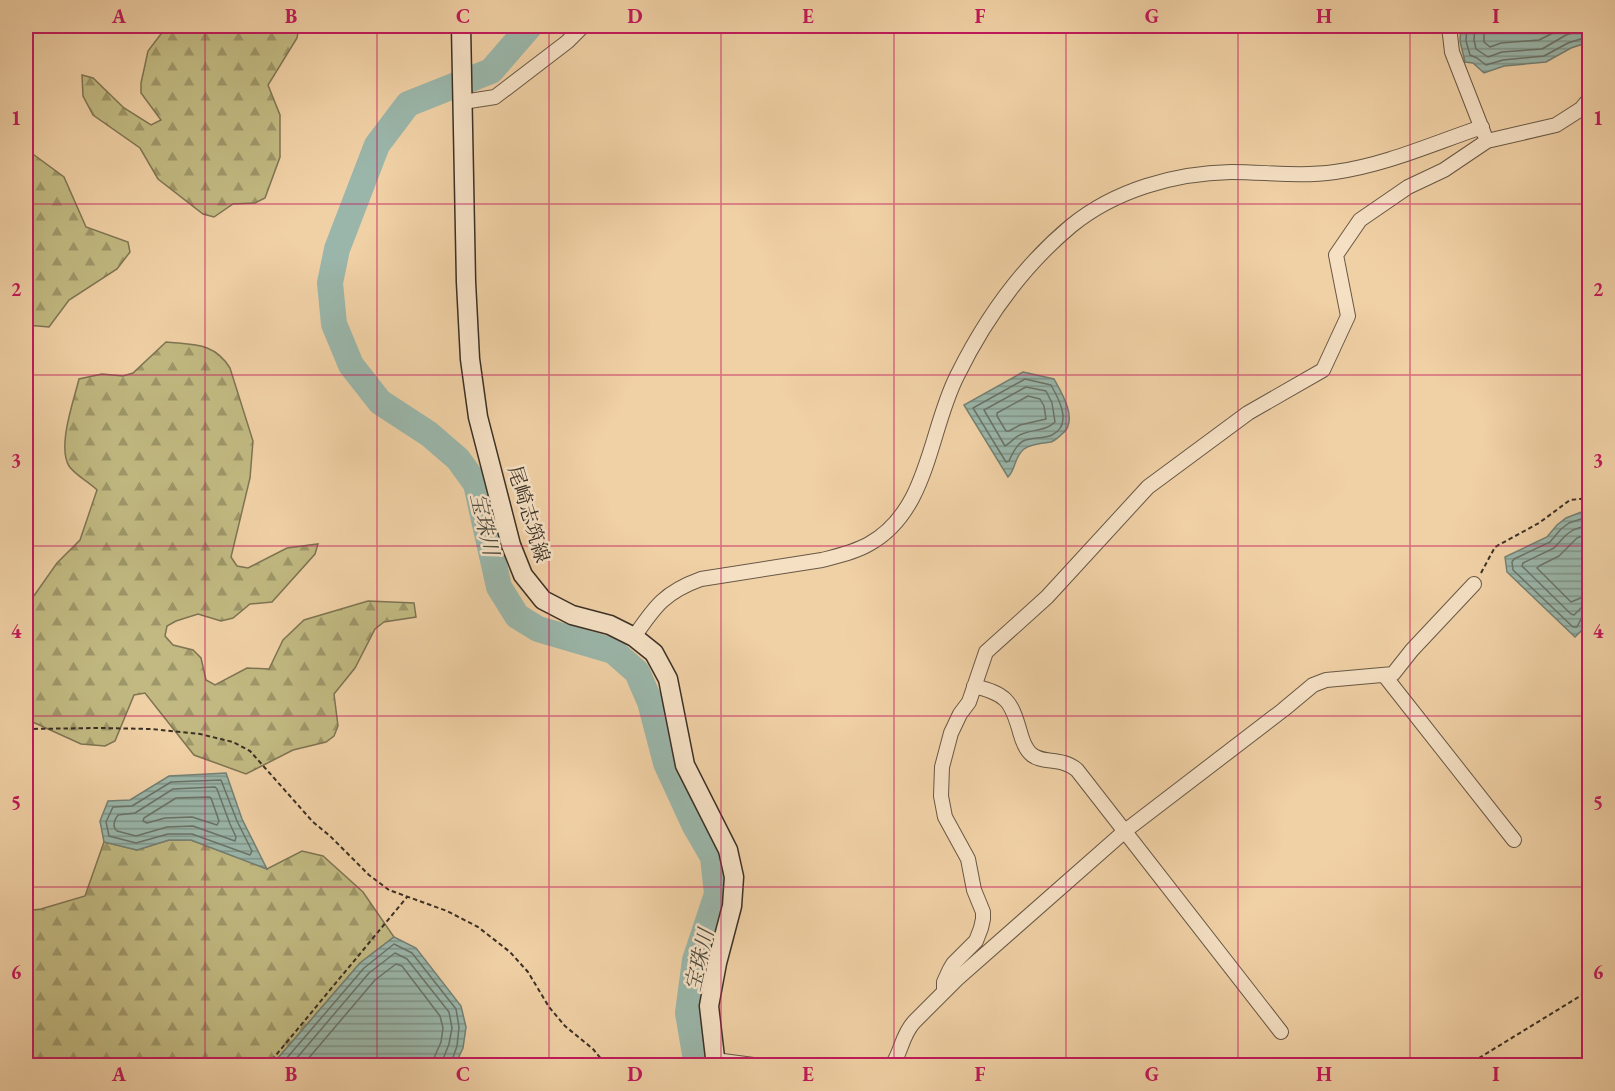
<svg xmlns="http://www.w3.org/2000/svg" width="1615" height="1091" viewBox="0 0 1615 1091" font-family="'EB Garamond','Noto Serif JP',serif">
	<defs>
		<pattern id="forest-firs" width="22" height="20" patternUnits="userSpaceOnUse" patternTransform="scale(1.5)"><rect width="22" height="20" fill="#c1b981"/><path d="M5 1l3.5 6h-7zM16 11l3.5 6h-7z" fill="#9e9769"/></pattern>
		<pattern id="water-rules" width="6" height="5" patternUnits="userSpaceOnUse" patternTransform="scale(1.5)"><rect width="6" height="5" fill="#9ab6aa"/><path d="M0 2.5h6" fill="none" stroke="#7f948a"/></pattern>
	</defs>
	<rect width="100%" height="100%" fill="#f0d0a5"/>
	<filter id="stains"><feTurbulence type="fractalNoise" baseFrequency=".00333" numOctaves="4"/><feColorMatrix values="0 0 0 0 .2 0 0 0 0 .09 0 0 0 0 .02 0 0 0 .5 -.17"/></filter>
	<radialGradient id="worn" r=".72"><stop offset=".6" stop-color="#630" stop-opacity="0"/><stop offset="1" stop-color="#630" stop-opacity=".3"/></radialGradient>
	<!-- forest -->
	<path fill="url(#forest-firs)" stroke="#7e7453" stroke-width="1.5" d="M167,26H299L297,38L268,85L280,115V157L265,198L255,203L233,204L214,217L203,214L158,179L140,148L93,115L83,96L82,75L93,78L124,108L151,125L161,120L141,93V83L148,51Z
		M26,149L64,177L86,227L128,242L130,252L117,269L69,300L49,327L26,325Z
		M166,342C193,345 214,342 230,368L253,441L250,478L231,557L237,566L248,568L287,548L318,544L315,554L272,602L250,604L233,618L221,621L198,614L176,621L167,626L165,636L173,645L193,650L201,658L206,680L215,685L247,668L269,669L283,640L304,620L368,601L414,603L416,617L384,622L375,629L355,668L334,694L338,726L334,736L326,742L293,750L246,774L194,755L145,693L134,695L115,741L105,746L81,744L26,719V604L31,600L57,563L80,540L97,490C90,483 74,474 69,466C57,446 74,400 79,379L102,374L123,376L133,373Z
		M169,840H191L267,869L302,851L323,856L363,892L394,937L360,963L272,1065H26V911L41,909L85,896L104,842L137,850Z"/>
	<!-- water -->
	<path fill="url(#water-rules)" stroke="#748075" stroke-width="1.5" d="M1461,26H1588L1589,28V39L1586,43L1571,48L1546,62L1504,66L1484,73L1473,63L1465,62L1460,41Z
		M1023,372L1054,379C1062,393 1079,421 1062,434C1058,438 1056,440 1051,442C1042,443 1030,444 1024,449C1014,457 1016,469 1008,477L964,405Z
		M1589,509V614L1582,630L1575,637L1507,572L1505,557L1547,537L1557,525L1566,518Z
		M226,773L242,819L267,869L191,840H169L137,850L104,842L100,821L108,801L130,800L169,776Z
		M394,937L416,948L461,1006L466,1027L463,1048L455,1065H272L360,963Z"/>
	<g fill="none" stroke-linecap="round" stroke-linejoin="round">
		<!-- shore -->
		<path stroke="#6a7368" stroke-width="1.5" d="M1467,26L1466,41L1470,55L1477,58L1486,65L1503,60L1544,56L1568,43L1590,36
			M1475,26L1474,40L1476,49L1488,57L1502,52L1542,49L1566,35L1584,29L1590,28
			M1484,26V42L1490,47L1501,43L1539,40L1567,26
			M1025,379L1051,385C1059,399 1073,425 1052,435C1043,439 1032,437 1023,441C1016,445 1012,454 1009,461L1006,462L973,408Z
			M1026,387L1046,391L1052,403L1055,422C1046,431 1034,429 1022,434C1015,436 1011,443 1005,446L984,410Z
			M1028,396L1040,399L1044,406L1046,419L1020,425L1009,431H1006L997,416V413Z
			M1590,516L1569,523L1561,529L1550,542L1514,559L1512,562L1513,570L1573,627H1577L1583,615L1590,613
			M1590,524L1573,530L1566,535L1554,548L1523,563L1522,566L1571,614L1574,615L1581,608L1590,606
			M1590,533L1577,538L1559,556L1539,566L1537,568L1571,602L1583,597H1590
			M221,780L237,821L252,851L250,855L192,834H168L136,843L109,836L106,822L113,807L132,806L171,782Z
			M215,787L217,789L230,824L236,837L235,841L193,826L167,827L136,836L117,831C112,827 114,820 118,815L135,813L173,789Z
			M209,797L211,798L219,821L217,825L192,817L165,818L147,823L143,821L144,818L176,798Z
			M280,1066L364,968L394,944L412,953L456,1009L459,1027L457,1046L450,1066
			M290,1066L369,973L395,953L407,959L449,1012L452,1028L449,1044L443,1059L442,1066
			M302,1066L375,980L396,964L402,966L440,1016L443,1028L441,1042L434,1058L433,1066"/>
		<!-- river -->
		<path stroke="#9ab6aa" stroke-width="26" d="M530,26L491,71L408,104L377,145L337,249L330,283L334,324L351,365L380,402L429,434L458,459L476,484L499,587L517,616L538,629L613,651L637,672L650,702L666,763L695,826L713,857L717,894L695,960L688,1013L697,1066"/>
		<!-- minor casing -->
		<g stroke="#685845" stroke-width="16">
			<path id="minor" d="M1449,26L1452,52L1484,134
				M463,102L495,97L567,42L583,26
				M634,637C655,606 665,592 701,579L822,560C838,556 855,552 869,544C929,511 929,431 957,376C985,319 1022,267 1071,226C1115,190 1175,173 1231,172C1266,172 1300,177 1335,172C1386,165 1434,143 1482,127
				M1384,675L1514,840
				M974,686C1006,694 1011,700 1020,732C1022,739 1024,747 1030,753C1041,765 1061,756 1077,770L1281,1032
				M944,992V982L950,969L953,964L976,941L981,928L983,919V912L974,890L968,859L945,817L941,796L942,767L951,733L960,714L969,702L986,652L1047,597L1148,487L1248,413L1323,370L1348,316L1336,255L1360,220L1408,187L1444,170L1487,141L1556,125L1581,109L1590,98
				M715,1060L761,1066
				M891,1066C901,1055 901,1036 914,1022L957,979L1125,831L1283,710L1313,685L1326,680L1393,674L1412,650L1474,584"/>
		</g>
		<!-- secondary casing -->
		<g stroke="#3b3025" stroke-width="21">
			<path id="secondary" d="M461,26L466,282L470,359L478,417L511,545L523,575L543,600L572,615L610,625L634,637L654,653L668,679L685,765L728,850L734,877L732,906L717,963L709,1006L716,1066"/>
		</g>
		<!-- path -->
		<path stroke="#3b3025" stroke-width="2" stroke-dasharray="4.5 3" stroke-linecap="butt" d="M1481,573L1495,547L1539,523L1570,500L1590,498
			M26,729L99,728L152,729L200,734L233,742L250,751L313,822L330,836L369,875L389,890L447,911L478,927L510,952L528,972L549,1007L565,1026L593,1049L607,1066
			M267,1066L407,897
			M1466,1066L1590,990"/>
		<!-- minor -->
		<use href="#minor" stroke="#f5e0c4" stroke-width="14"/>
		<!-- secondary -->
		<use href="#secondary" stroke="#f5e0c4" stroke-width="18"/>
	</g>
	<!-- grid -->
	<path fill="none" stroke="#c2185b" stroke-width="1.5" stroke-opacity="0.55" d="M205,26V1066M377,26V1066M549,26V1066M721,26V1066M894,26V1066M1066,26V1066M1238,26V1066M1410,26V1066M26,204H1590M26,375H1590M26,546H1590M26,716H1590M26,887H1590"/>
	<g text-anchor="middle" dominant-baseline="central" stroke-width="5" stroke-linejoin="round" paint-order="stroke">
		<!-- street labels -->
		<g font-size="20" fill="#3b3025" stroke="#f5e0c4">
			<text transform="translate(529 514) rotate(73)">尾崎志筑線</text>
		</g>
		<!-- water labels -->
		<g font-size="21" font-style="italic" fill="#4e4b40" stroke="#f5e0c4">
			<text transform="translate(485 524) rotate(77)">宝珠川</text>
			<text transform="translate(699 960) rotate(-77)">宝珠川</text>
		</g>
	</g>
	<!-- margin -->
	<rect width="1615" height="1091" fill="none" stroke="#f0d0a5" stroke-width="66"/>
	<rect x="33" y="33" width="1549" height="1025" fill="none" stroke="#c2185b" stroke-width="2"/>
	<g font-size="20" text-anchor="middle" font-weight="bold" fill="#c2185b">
		<text x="119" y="23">A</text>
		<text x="291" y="23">B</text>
		<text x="463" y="23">C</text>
		<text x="635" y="23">D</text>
		<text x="808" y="23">E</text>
		<text x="980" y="23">F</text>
		<text x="1152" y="23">G</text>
		<text x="1324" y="23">H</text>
		<text x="1496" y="23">I</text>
		<text x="16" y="125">1</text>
		<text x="1598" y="125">1</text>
		<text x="16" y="296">2</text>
		<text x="1598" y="296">2</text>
		<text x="16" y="467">3</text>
		<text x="1598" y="467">3</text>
		<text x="16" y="638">4</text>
		<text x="1598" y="638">4</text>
		<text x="16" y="809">5</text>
		<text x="1598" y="809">5</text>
		<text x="16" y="979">6</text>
		<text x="1598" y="979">6</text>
		<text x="119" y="1081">A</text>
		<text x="291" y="1081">B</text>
		<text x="463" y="1081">C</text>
		<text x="635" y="1081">D</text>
		<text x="808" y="1081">E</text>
		<text x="980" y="1081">F</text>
		<text x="1152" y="1081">G</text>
		<text x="1324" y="1081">H</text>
		<text x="1496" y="1081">I</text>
	</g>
	<rect width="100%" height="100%" filter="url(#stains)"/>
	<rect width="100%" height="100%" fill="url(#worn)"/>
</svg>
